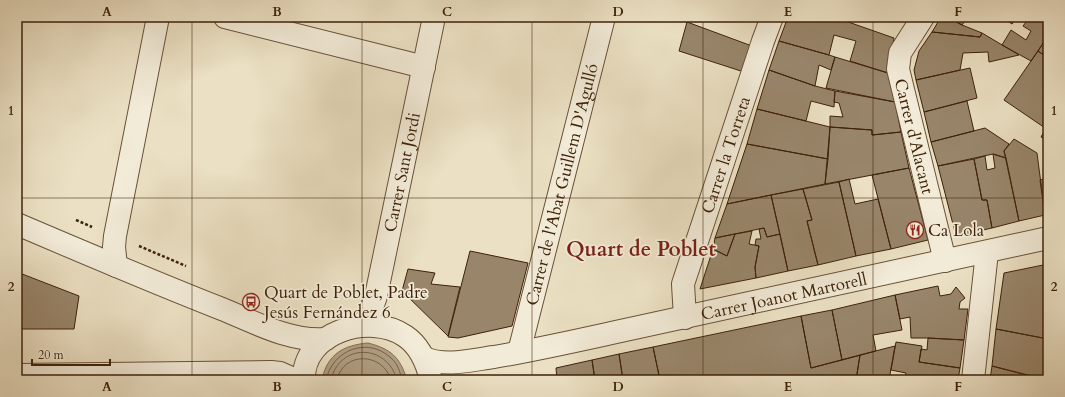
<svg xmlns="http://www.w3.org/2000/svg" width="1065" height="397" viewBox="0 0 1065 397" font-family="Cardo,serif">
	<rect width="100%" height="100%" fill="#ebe0c3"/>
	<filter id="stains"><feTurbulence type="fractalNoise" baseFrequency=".005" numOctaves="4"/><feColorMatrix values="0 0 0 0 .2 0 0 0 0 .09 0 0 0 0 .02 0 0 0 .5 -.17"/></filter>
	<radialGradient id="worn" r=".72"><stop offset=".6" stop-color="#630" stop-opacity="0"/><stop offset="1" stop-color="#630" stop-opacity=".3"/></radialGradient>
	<!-- water -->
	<path fill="#b09f84" stroke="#826d53" d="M368,343C391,349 400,357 407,380H322C327,354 344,345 368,343Z"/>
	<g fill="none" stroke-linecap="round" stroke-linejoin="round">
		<!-- shore -->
		<path stroke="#776046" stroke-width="1" d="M326,380C332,350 368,336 391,358C398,364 400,372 402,380
			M331,380C339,343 387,343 397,380
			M337,380C343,351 383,352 391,380"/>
	</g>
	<!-- building -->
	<path fill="#98856a" stroke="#3e2209" d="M788,17H834L894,38L888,73L850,61L856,41L834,35L829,55L779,41Z
		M941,17H947L962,25L982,33L980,37L932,32Z
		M947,17H968L962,25Z
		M1002,17H1017L1012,24Z
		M1030,17H1048V36L1031,61L1002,45L1011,30L1026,40L1031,31L1023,26Z
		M687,22L752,46L744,72L679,51Z
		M932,32L980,37L982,33L1019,55L989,62L988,52L963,53L960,70L916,80L914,70L919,51Z
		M1048,36V58L1038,51Z
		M779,41L829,55L835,57L831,70L819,65L815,86L769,70Z
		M1038,51L1048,58V130L1004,100Z
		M835,57L888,73L895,102L826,88Z
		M970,68L977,98L924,112L916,80Z
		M769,70L815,86L835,91L834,107L811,101L806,121L757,109Z
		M835,91L895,102L901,132L872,135V130L830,127V116L843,117L839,103L834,102Z
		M967,101L974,131L931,142L924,112Z
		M757,109L830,127L828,159L747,144Z
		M830,127L872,130V135L901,132L909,168L825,184Z
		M985,128L1009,144L1004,151L1006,158L993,154L938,166L931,142Z
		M1046,128L1048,130V141L1041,137Z
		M1014,139L1037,153L1045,215L1019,221L1004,151Z
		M747,144L828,159L825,184L727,204Z
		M993,154L1006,158L1019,221L992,228L987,200H982L974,159L985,156L987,170L995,168Z
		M974,159L982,200H987L992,228L956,236L938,166Z
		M909,168L928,240L891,249L872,175Z
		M1048,178V215H1045L1040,180Z
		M849,179L855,204L878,199L891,249L856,256L839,182Z
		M839,182L856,256L818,265L807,221L812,220L803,189Z
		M803,189L812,220L807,221L818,265L788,271L771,195Z
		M771,195L780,234L767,237L764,228L715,238L727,204Z
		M764,228L767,237L780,234L788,271L756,278L755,267L759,246L755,245L756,239H761L759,229Z
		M752,231L749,244L759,246L755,267L756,278L700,289L713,249L727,256L735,234Z
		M735,234L727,256L713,249L715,238Z
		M470,251L528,263L512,326L458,338L448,337Z
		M1048,264V339L996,329L1004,273Z
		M408,269L435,273L431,284L460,287L448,336L402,291Z
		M17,272L79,296L74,329H17Z
		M938,286L940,296L951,294L956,287L965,298L960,302L959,309H968L964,340L928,338H911L910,317L900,319L895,295Z
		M895,295L902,330L873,335L876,351L842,360L832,310Z
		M832,310L842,360L811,368L801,316Z
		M801,316L811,368L860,355L856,380H660L653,347Z
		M996,329L1048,339V380L992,366Z
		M928,338L964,340L960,368L919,362L921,349L927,350Z
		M896,342L922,346L919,362L960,368L958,380H905L906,373L891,370Z
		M895,346L889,380H856L860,355Z
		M653,347L660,380H623L619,354Z
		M619,354L623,380H595L592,360Z
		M592,360L595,380H557L556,368Z
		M992,366L1045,380H990Z"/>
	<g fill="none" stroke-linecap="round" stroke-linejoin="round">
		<!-- minor casing -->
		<g stroke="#695238" stroke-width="24">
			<g id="minor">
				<path d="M225,17L424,67"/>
				<path id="s1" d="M923,17L900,53L898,69L945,261"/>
				<path d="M116,266L114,247L115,236L158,17"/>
				<path id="s2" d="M685,318L683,284L763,41L772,17"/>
				<path id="s3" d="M362,325L369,316L376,296L434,17"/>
				<path id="s4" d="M519,352L604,17"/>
				<path d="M973,380L987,252"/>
			</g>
		</g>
		<!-- tertiary casing -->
		<g stroke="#695238" stroke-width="24">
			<g id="tertiary">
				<path d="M17,224C85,253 153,282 222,309C254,322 290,342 326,339"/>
				<path id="s5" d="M424,358C446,367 471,360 494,357C535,350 575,341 616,332C760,302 904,270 1048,238"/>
				<path d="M17,375L271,372L280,373L296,380"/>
				<path d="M304,380C302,332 370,312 405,336C420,346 427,363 431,380"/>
			</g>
		</g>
		<!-- path -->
		<path stroke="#3e2209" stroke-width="2.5" stroke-dasharray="3 2" stroke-linecap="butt" d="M76,220L92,227
			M139,246L186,266"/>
		<!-- minor -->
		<use href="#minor" stroke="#f2ebd8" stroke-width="22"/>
		<!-- tertiary -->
		<use href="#tertiary" stroke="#f2ebd8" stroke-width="22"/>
	</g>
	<!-- grid -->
	<path fill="none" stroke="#3e2209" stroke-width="1" stroke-opacity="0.55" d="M192,17V380M362,17V380M532,17V380M703,17V380M873,17V380M17,198H1048"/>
	<!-- icons -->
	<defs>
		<g id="restaurant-ring" transform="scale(0.9)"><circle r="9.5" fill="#f2ebd8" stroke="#8f2418" stroke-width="1.5"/><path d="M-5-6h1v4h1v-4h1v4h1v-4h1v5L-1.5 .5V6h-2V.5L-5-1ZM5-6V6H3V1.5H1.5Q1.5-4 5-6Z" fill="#8f2418"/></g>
		<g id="bus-ring" transform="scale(0.9)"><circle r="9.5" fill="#f2ebd8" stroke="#8f2418" stroke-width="1.5"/><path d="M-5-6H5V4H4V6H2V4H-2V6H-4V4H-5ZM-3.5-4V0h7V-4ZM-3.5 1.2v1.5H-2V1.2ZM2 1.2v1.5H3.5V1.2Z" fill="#8f2418"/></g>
	</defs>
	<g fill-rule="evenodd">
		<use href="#restaurant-ring" x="915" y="230"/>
		<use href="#bus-ring" x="251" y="302"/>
	</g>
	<g text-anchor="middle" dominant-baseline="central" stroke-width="3.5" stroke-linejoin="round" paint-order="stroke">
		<!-- street labels -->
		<g font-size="17" fill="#3e2209" stroke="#f2ebd8">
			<text stroke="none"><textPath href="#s1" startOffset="128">Carrer d'Alacant</textPath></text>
			<text stroke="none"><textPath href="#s2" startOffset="170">Carrer la Torreta</textPath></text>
			<text stroke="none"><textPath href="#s3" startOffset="159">Carrer Sant Jordi</textPath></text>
			<text stroke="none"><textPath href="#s4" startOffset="173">Carrer de l'Abat Guillem D'Agulló</textPath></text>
			<text stroke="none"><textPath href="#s5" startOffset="367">Carrer Joanot Martorell</textPath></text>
		</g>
		<!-- poi labels -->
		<g font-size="17" fill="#3e2209" stroke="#f2ebd8" text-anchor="start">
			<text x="928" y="230">Ca Lola</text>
			<text x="264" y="292">Quart de Poblet, Padre<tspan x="264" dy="20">Jesús Fernández 6</tspan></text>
		</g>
		<!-- district labels -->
		<g font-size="21" font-weight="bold" fill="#7a1f14" stroke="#f2ebd8">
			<text x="641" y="249">Quart de Poblet</text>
		</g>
	</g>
	<!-- margin -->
	<rect width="1065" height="397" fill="none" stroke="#ebe0c3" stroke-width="44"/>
	<!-- scale -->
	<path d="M32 359v6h78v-6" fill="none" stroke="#3e2209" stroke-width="2"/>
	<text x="38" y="359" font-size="12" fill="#3e2209" stroke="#f2ebd8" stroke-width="3" paint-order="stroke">20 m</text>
	<rect x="22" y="22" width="1021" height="353" fill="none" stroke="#3e2209" stroke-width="1.5"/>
	<g font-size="13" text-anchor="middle" font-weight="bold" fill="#3e2209">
		<text x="107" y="16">A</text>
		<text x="277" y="16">B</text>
		<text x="447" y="16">C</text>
		<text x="618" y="16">D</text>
		<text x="788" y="16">E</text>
		<text x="958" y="16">F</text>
		<text x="11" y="115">1</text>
		<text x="1054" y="115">1</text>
		<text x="11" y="291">2</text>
		<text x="1054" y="291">2</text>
		<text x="107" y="391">A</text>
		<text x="277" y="391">B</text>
		<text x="447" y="391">C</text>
		<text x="618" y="391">D</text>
		<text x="788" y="391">E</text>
		<text x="958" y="391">F</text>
	</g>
	<rect width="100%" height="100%" filter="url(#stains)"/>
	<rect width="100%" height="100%" fill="url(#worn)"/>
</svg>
